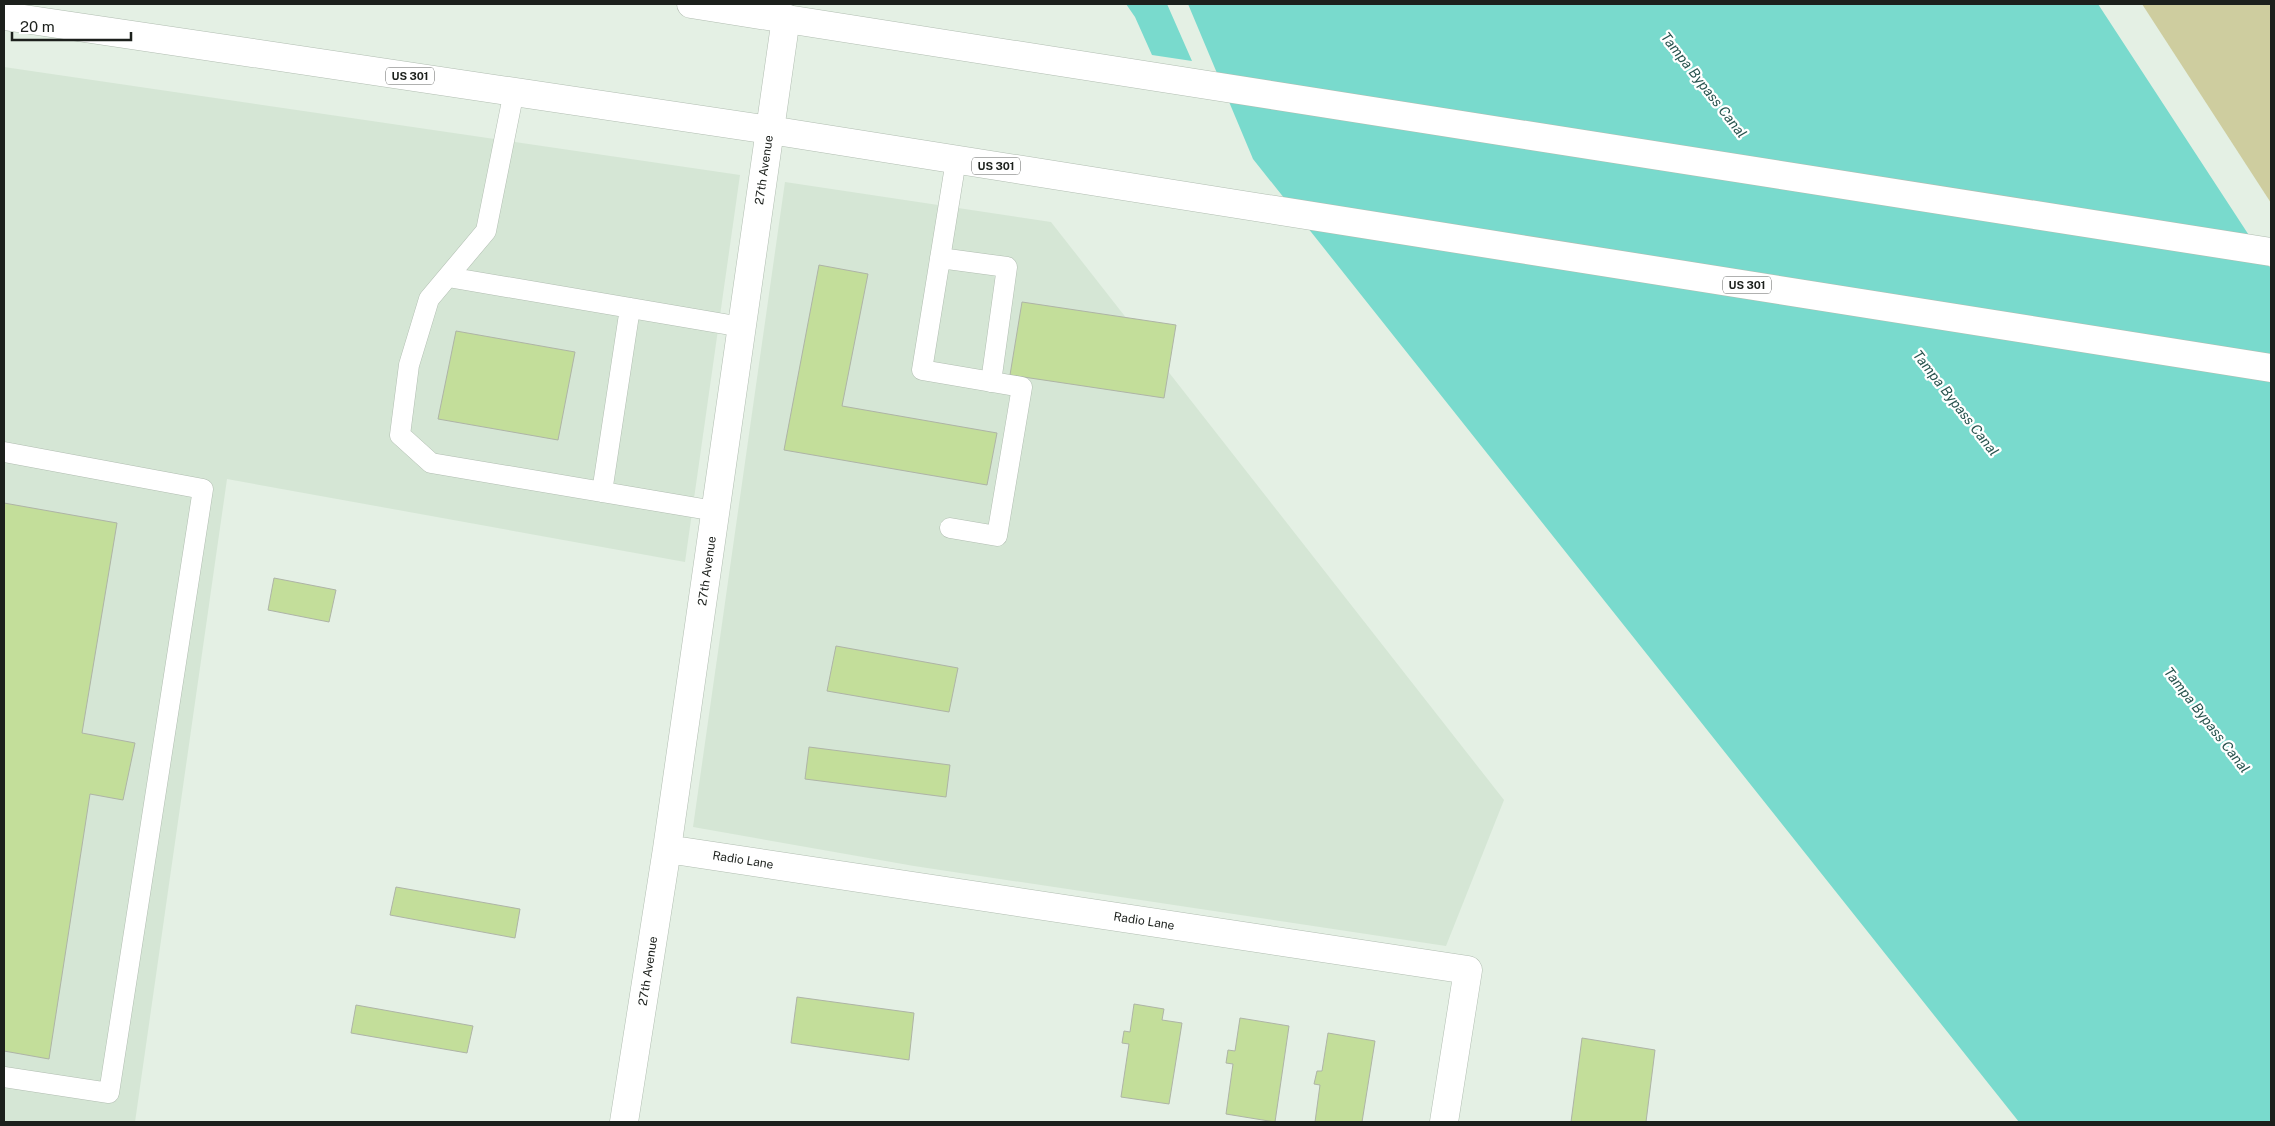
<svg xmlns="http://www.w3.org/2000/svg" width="2275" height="1126" viewBox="0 0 2275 1126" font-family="'Public Sans',sans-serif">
	<rect width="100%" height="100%" fill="#e4f0e4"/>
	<!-- built -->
	<path fill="#d5e6d5" d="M4,67L740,175L685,562L227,479L135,1122H4Z
		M785,182L1051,222L1504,800L1446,946L914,866L693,827Z"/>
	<!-- green -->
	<path fill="#cecd9f" d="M2142,4H2271V203Z"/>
	<!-- water -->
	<path fill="#79dacd" d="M1126,4H1167L1192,61L1152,55L1135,17Z
		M1188,4H2098L2271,269V1122H2019L1253,159Z"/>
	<!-- building -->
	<path fill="#c3de9a" stroke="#aeb4a6" d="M819,265L868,274L842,406L997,433L987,485L784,450Z
		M1022,302L1176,325L1164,398L1010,375Z
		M456,331L575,352L558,440L438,419Z
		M4,503L117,523L82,733L135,743L123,800L90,794L49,1059L4,1051Z
		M274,578L336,590L329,622L268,610Z
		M836,646L958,668L949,712L827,691Z
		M809,747L950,765L946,797L805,779Z
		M396,887L520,909L515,938L390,915Z
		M797,997L914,1013L909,1060L791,1043Z
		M1134,1004L1164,1009L1162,1020L1182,1023L1169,1104L1121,1097L1129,1044L1122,1043L1124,1031L1130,1032Z
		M356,1005L473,1026L467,1053L351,1033Z
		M1240,1018L1289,1026L1275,1122L1226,1114L1233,1064L1226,1063L1228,1050L1235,1051Z
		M1328,1033L1375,1041L1362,1122H1315L1320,1085L1314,1084L1317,1071H1322Z
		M1582,1038L1655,1050L1646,1122H1571Z"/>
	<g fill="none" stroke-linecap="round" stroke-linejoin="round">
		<!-- lane casing -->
		<g stroke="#b1bdb1" stroke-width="21">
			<path id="lane" d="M514,91L486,231L429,299L409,365L400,435L431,463L715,511
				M940,258L1007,267L991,382
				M448,277L742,327
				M4,452L203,489L109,1093L4,1077
				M602,492L630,308
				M950,528L997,536L1022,387L922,370L956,160"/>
		</g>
		<!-- street casing -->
		<g stroke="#b1bdb1" stroke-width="29">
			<path id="street" d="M667,849L1468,970L1444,1122
				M624,1122L667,849L786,18"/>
		</g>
		<!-- primary casing -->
		<g stroke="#b1bdb1" stroke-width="29">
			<path id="primary" d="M691,4L2271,252
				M4,16L770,130L2271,368"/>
		</g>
		<!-- lane -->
		<use href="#lane" stroke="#fff" stroke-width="20"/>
		<!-- street -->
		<use href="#street" stroke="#fff" stroke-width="28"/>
		<!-- primary -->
		<use href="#primary" stroke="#fff" stroke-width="28"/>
	</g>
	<g text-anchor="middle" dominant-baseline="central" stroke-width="4.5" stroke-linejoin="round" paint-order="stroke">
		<!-- shield labels -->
		<g fill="#fff" stroke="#606360" stroke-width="1">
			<rect x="386" y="67.5" width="48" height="17" rx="4"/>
			<rect x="972" y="157.5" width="48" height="17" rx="4"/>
			<rect x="1723" y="276.5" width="48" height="17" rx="4"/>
		</g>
		<g font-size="11" font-weight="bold" fill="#1c201c">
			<text x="410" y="76">US 301</text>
			<text x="996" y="166">US 301</text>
			<text x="1747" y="285">US 301</text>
		</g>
		<!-- street labels -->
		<g font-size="12" fill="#1c201c" stroke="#fff">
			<text transform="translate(764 170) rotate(-82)">27th Avenue</text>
			<text transform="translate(707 571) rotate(-82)">27th Avenue</text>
			<text transform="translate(743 860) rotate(9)">Radio Lane</text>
			<text transform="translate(1144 921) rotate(9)">Radio Lane</text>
			<text transform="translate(648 971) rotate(-81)">27th Avenue</text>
		</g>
		<!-- water labels -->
		<g font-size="14" font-style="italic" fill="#29544f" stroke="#fff">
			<text transform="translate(1704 85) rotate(52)">Tampa Bypass Canal</text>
			<text transform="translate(1956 403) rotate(52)">Tampa Bypass Canal</text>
			<text transform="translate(2207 720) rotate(52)">Tampa Bypass Canal</text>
		</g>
	</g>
	<!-- border -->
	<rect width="2275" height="1126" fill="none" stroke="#1c201c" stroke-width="10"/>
	<!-- scale -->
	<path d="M12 32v8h119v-8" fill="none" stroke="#1c201c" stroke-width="2.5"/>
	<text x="20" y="32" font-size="15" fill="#1c201c" stroke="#ffffff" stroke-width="4" paint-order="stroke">20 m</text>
</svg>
